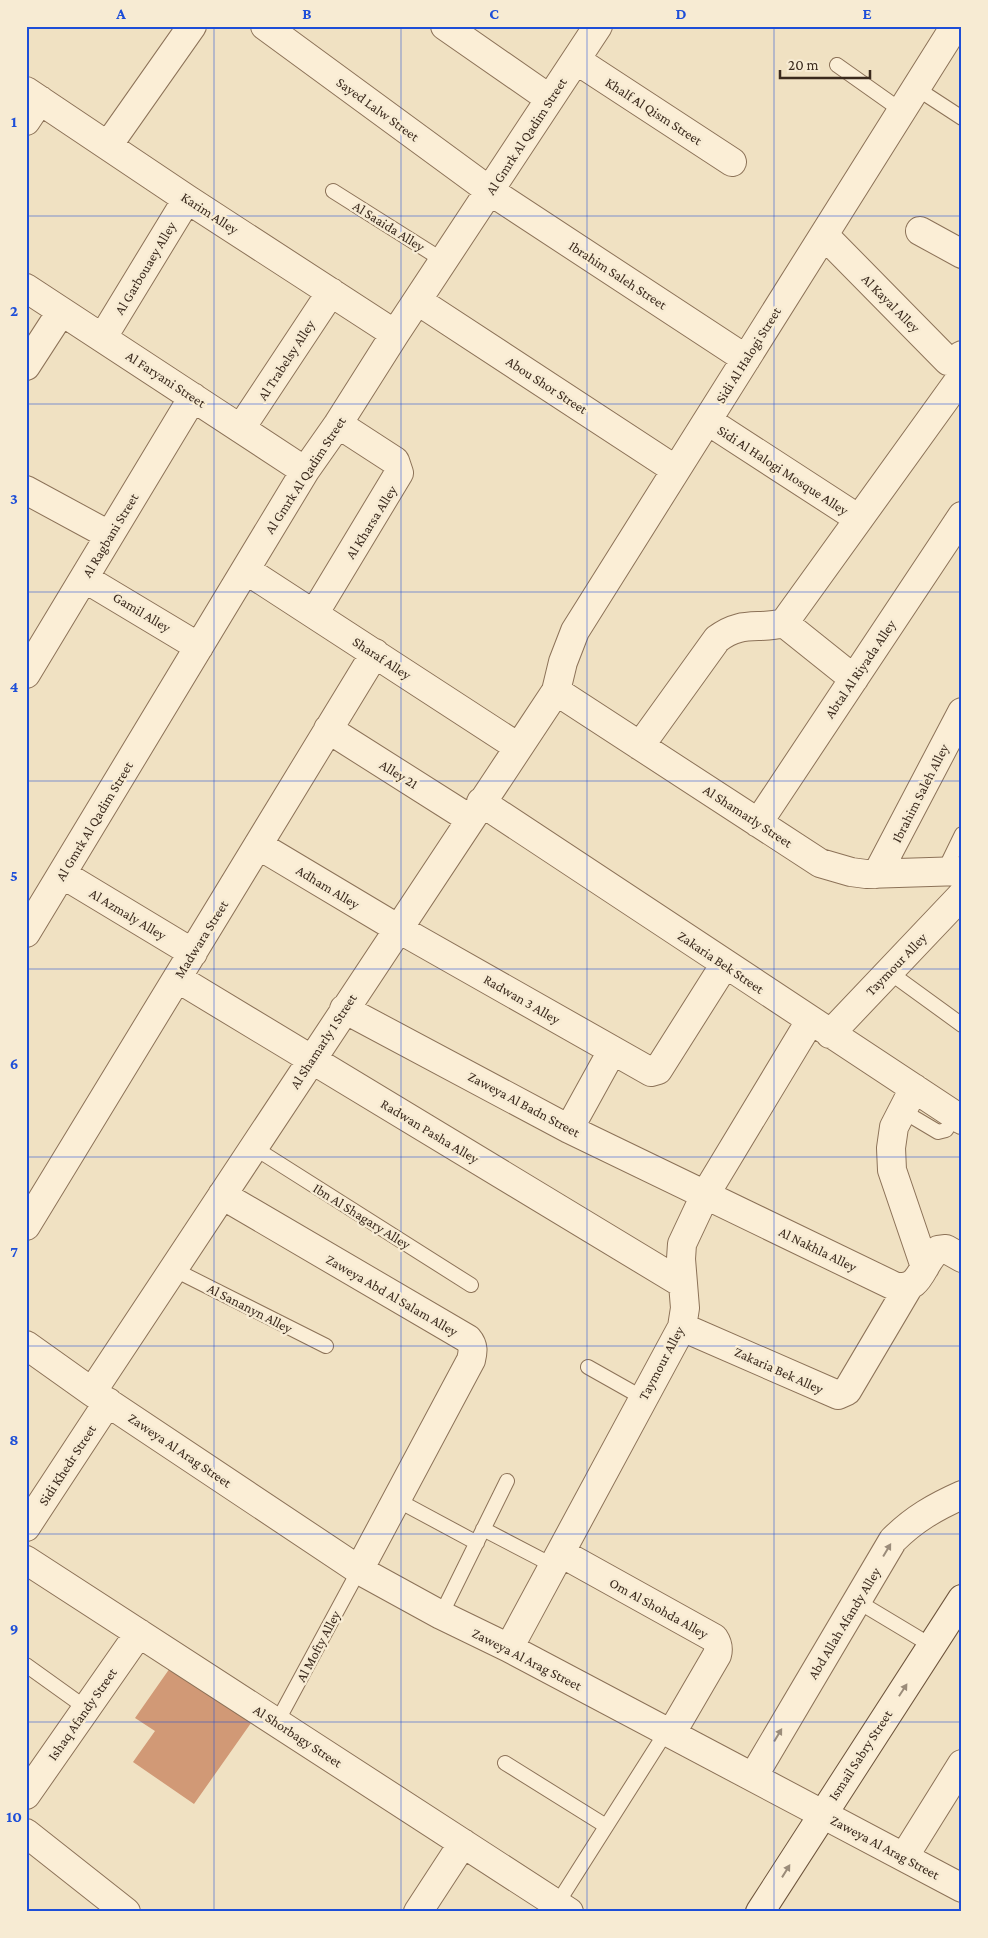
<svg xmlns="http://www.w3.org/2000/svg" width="988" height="1938" viewBox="0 0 988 1938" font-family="'Crimson Pro',serif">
	<rect width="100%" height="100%" fill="#f0e1c2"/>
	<!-- building -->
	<path fill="#d19976" d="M170,1668L251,1723L194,1804L133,1762L155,1731L135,1718Z"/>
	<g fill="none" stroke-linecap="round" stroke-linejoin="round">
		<!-- service casing -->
		<g stroke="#8c7258" stroke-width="16">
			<path id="service" d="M837,65L902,111
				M916,88L962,118
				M333,191L444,261
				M944,871L962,834
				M889,972L962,1025
				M901,1110L938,1132L946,1130L955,1116
				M253,1147L471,1285
				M173,1269L326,1346
				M588,1367L643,1398
				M397,1500L477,1543
				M483,1529L554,1566
				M857,1601L932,1646
				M441,1615L507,1481
				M26,1665L86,1708
				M277,1722L359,1570
				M505,1763L606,1826
				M557,1904L666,1732"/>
		</g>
		<!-- minor casing -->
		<g stroke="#8c7258" stroke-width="30">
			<path id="minor" d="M265,26L490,191L746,359
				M445,26L550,99
				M576,60L732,162
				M26,91L187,199L395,334
				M26,121L40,100
				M109,144L192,26
				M920,231L962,254
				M824,235L948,361L955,360L962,355
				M26,288L305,471
				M418,301L676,470
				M103,337L187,199
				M26,366L61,312
				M708,421L859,519
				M241,428L331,292
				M26,490L109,535
				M246,570L518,747
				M84,578L199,647
				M314,614L399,473L395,461L338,424
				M784,623L854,679
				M26,674L193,397
				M556,691L820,863L851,872L866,874L962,871
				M328,729L470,819
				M640,746L717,639C742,620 757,630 784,623L962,376
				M481,802L962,1120
				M758,823L962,516
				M258,845L397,928L651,1072L658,1070L725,964
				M62,874L193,953
				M877,874L962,712
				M26,933L305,471L338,424L395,334L598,26
				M177,978L683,1284
				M344,1009L569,1129L894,1286C922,1293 921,1262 938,1250L946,1249L962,1258
				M830,1034L962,895
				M914,1088L894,1127L891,1148L892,1170L925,1267
				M569,1129L612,1051
				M222,1195L468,1339C474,1346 473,1352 471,1360L359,1570
				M26,1226L375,653
				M682,1327L838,1395L847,1391L909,1286
				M26,1345L92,1392L359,1570L441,1615L509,1648L962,1888
				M92,1392L556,691L563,662L575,631L955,26
				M26,1527L108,1402
				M561,1553L714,1638C718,1644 719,1648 717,1655L671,1734
				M26,1560L569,1912
				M509,1648L682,1327L685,1308L681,1259L682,1244L705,1195L810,1021
				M753,1777L893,1540C914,1519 935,1507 962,1495
				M26,1795L139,1633
				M26,1833L126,1912
				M904,1857L962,1764
				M418,1912L463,1843"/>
		</g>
		<!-- secondary casing -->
		<g stroke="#6d533b" stroke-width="30">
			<path id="secondary" d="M760,1912L962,1599"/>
		</g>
		<!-- service -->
		<use href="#service" stroke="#fbeed6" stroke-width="14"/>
		<!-- minor -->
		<use href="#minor" stroke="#fbeed6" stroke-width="28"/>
		<!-- secondary -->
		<use href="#secondary" stroke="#fbeed6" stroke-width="28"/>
	</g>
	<!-- one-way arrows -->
	<defs><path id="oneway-solid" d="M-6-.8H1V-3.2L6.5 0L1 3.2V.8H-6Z" transform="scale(1.25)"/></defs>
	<g fill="#9b8c7a">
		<use href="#oneway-solid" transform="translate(887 1550) rotate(-59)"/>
		<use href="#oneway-solid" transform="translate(903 1690) rotate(-57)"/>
		<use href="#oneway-solid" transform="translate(778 1735) rotate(-59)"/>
		<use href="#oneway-solid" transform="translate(786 1871) rotate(-58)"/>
	</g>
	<!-- grid -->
	<path fill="none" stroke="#1d4ed8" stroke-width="1" stroke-opacity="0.55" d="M214,26V1912M401,26V1912M587,26V1912M774,26V1912M26,216H962M26,404H962M26,592H962M26,781H962M26,969H962M26,1157H962M26,1346H962M26,1534H962M26,1722H962"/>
	<g text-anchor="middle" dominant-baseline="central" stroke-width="5" stroke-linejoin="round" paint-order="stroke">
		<!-- street labels -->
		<g font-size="14" fill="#3b2a1d" stroke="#f7ebd3">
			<text transform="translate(378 109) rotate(36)">Sayed Lalw Street</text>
			<text transform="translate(654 111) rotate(33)">Khalf Al Qism Street</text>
			<text transform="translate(526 136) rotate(-57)">Al Gmrk Al Qadim Street</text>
			<text transform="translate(210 213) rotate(33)">Karim Alley</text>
			<text transform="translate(389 226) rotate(32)">Al Saaida Alley</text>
			<text transform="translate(145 268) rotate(-59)">Al Garbouaey Alley</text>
			<text transform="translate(618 275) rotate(33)">Ibrahim Saleh Street</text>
			<text transform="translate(891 303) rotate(45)">Al Kayal Alley</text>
			<text transform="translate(748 355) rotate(-58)">Sidi Al Halogi Street</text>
			<text transform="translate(286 360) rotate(-57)">Al Trabelsy Alley</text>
			<text transform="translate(166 379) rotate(33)">Al Faryani Street</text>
			<text transform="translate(547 385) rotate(33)">Abou Shor Street</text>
			<text transform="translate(783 470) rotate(33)">Sidi Al Halogi Mosque Alley</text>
			<text transform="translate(305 475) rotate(-57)">Al Gmrk Al Qadim Street</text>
			<text transform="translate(371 522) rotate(-58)">Al Kharsa Alley</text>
			<text transform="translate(110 535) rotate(-59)">Al Ragbani Street</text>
			<text transform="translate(142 612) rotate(31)">Gamil Alley</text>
			<text transform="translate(382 658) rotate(33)">Sharaf Alley</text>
			<text transform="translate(860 669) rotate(-56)">Abtal Al Riyada Alley</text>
			<text transform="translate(399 774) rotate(32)">Alley 21</text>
			<text transform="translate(920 793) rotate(-63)">Ibrahim Saleh Alley</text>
			<text transform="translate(748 816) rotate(33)">Al Shamarly Street</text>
			<text transform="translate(94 821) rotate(-59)">Al Gmrk Al Qadim Street</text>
			<text transform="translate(328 887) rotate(31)">Adham Alley</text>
			<text transform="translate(128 914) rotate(31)">Al Azmaly Alley</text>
			<text transform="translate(201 939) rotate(-58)">Madwara Street</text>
			<text transform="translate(721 962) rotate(34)">Zakaria Bek Street</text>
			<text transform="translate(896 964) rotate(-46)">Taymour Alley</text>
			<text transform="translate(522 999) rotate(30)">Radwan 3 Alley</text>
			<text transform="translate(323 1041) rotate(-57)">Al Shamarly 1 Street</text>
			<text transform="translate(524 1104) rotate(28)">Zaweya Al Badn Street</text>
			<text transform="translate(430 1131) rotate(31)">Radwan Pasha Alley</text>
			<text transform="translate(362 1216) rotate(32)">Ibn Al Shagary Alley</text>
			<text transform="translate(818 1249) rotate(26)">Al Nakhla Alley</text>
			<text transform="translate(392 1295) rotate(30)">Zaweya Abd Al Salam Alley</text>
			<text transform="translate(250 1308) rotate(27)">Al Sananyn Alley</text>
			<text transform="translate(661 1363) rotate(-62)">Taymour Alley</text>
			<text transform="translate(779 1370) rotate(24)">Zakaria Bek Alley</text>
			<text transform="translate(180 1450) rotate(34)">Zaweya Al Arag Street</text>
			<text transform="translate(67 1465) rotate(-57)">Sidi Khedr Street</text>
			<text transform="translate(659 1608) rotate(29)">Om Al Shohda Alley</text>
			<text transform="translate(844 1623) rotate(-59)">Abd Allah Afandy Alley</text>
			<text transform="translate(318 1646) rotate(-62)">Al Mofty Alley</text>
			<text transform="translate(527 1659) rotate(27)">Zaweya Al Arag Street</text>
			<text transform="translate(82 1714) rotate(-55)">Ishaq Afandy Street</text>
			<text transform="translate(298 1736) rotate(33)">Al Shorbagy Street</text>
			<text transform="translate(860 1755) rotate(-57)">Ismail Sabry Street</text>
			<text transform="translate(885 1847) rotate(28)">Zaweya Al Arag Street</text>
		</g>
	</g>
	<!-- border -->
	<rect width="988" height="1938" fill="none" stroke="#f7ebd3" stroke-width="55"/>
	<!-- scale -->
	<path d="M780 70v8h90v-8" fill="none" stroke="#3b2a1d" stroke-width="2.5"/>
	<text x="788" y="70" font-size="15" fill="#3b2a1d" stroke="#f7ebd3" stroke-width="4" paint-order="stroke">20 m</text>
	<rect x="28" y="28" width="932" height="1882" fill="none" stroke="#1d4ed8" stroke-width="2"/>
	<g font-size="16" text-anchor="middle" font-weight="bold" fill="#1d4ed8">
		<text x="121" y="19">A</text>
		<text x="307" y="19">B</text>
		<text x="494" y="19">C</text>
		<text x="681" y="19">D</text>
		<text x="867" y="19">E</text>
		<text x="14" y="127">1</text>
		<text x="14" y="316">2</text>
		<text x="14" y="504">3</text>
		<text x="14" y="692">4</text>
		<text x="14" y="881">5</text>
		<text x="14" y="1069">6</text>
		<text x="14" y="1257">7</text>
		<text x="14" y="1445">8</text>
		<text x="14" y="1634">9</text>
		<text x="14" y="1822">10</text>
	</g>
</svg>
